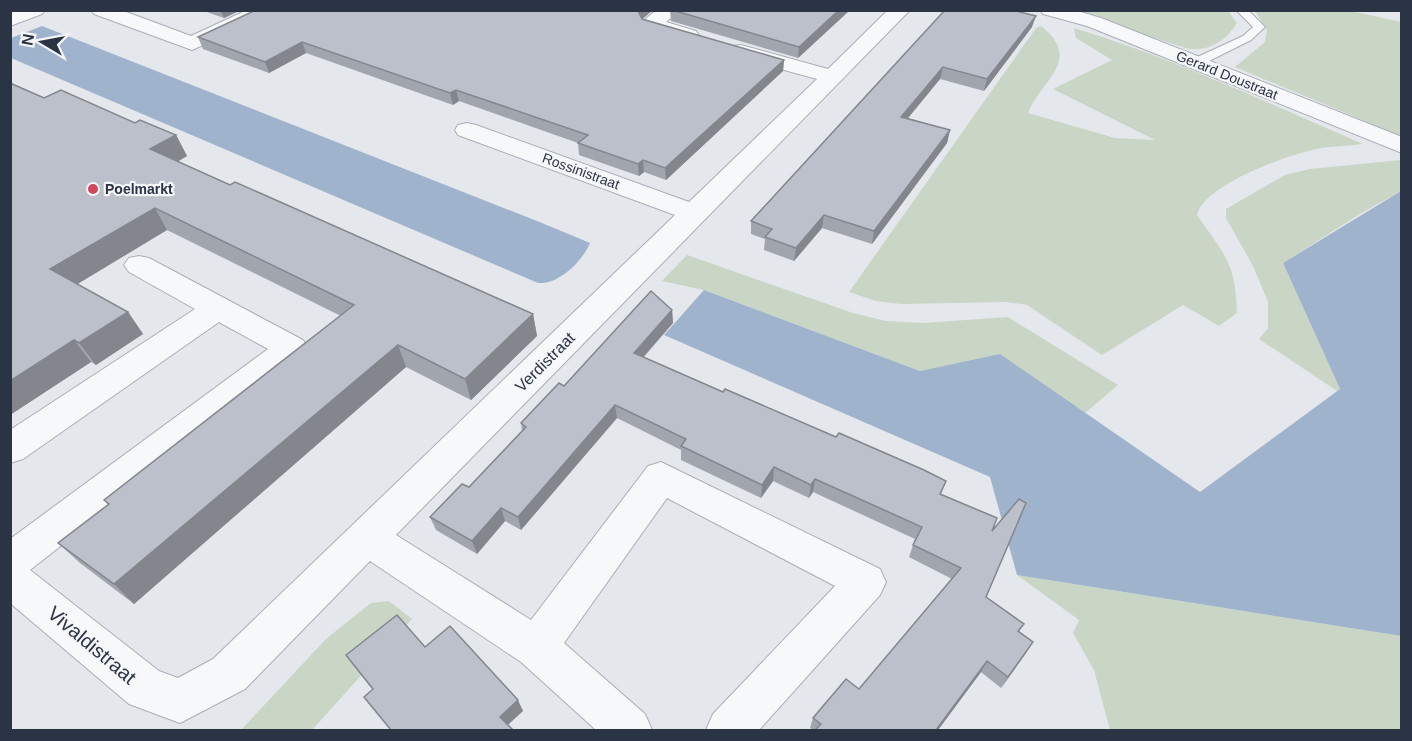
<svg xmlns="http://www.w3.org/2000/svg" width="1412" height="741" viewBox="0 0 1412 741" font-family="Arial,sans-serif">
	<rect width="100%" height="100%" fill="#e4e7ec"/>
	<!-- green -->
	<path fill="#c9d6c5" d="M1070,11H1228L1237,23C1226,41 1210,51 1189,49Z
		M1255,11H1351L1401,22V136L1235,67L1265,42L1267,30Z
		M1041,26C1084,60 1041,80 1028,113L1115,138L1155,140L1053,89L1112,60L1076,38L1074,28C1173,58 1268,103 1363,144C1348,146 1331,146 1316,149C1287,155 1204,185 1197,215C1224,254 1236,263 1237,313L1219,326L1183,305L1102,355L1027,305L1007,302L901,304L876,301L849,292L1036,28Z
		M1401,160V191L1363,212L1283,263L1340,389L1337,391L1259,339L1268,328V302L1253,266L1226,218V209L1285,175L1310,169Z
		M687,255L853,313L886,321L923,323L1008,317L1118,385L1084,414L1000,355L920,371L704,290L662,281Z
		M1017,575L1401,636V730H1110L1094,670L1073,633L1079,620Z
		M389,601L412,619L312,730H241L327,638L371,603Z"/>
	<!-- water -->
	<path fill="#9fb4cc" d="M42,26L542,223L590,243C582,262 558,285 538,283L11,58V38Z
		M1401,191V636L1017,575L990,477L664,335L704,290L920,371L1000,354L1200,492L1340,389L1283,263Z"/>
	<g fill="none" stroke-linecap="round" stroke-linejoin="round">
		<!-- service casing -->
		<g stroke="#a9aeb7" stroke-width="2">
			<path id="service" d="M1236,10H1248L1265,27L1251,40L1199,66H1191V60L1243,36L1253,27Z"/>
		</g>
		<!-- minor casing -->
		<g stroke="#a9aeb7" stroke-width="2">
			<path id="minor" d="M16,10H45L42,14L10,26V13Z
				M91,10H121L191,36L247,10H274L271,14L192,50L94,14Z
				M656,10H680L666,22L696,31L699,35L696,39L689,41L643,28L640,24Z
				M888,10H910L396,535L531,620L648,466L661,462L880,569L886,582L880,595L759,730H706L713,714L835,586L667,498L564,643L645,714L652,730H596L521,662L370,561L245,689L180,723L129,704L10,603V539L268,349L219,322L23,459L10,463V430L195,309L129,272L124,265L129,258L139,256L149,258L303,340L308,348L303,356L30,570L159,671L178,678L213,659L675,215L458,135L455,130L458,125L467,123L476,125L689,202L817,79L733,56L730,51L733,46L741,45L828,69Z
				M1040,10H1074L1101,18L1402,137V153L1087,26L1043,14Z"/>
		</g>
		<!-- service -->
		<use href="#service" fill="#f7f8fa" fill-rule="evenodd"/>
		<!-- minor -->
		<use href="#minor" fill="#f7f8fa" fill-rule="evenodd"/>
	</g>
	<!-- wall -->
	<path fill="#a1a5ae" d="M201,10H241L224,18Z
		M670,10H850L798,58L671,21Z
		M945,10L1032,27L984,91L940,79L908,118L950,130L947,143L872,244L822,228L794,261L764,250L765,239L751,234V221Z
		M642,19L784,60L783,71L666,180L644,172L639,176L579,155L578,143L459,101L453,105L306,53L269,73L203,49L198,37Z
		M10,83L44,98L135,123L176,135L187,156L177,162L533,314L537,336L471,400L406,367L134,604L80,563L58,543L108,505L104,500L341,316L167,230L77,284L128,312L143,334L96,365L91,362L10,415Z
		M672,310L673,323L644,357L723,392L946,481L941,494L992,531L986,597L1024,624L1019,632L1026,653L1001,688L981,672L938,730H813L810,728L813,718L859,689L952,579L909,557L915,539L813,492L809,498L773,481L761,498L681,460V450L617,418L521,530L505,521L477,554L436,530L430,517L469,487L522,431L521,423L564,386Z
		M425,647L523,711L508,725L513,730H391L364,697L373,690L346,655Z"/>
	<!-- shaded-wall -->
	<path fill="#83868d" d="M220,10H241L224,18Z
		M639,10H653L639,22L638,11Z
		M839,10H850L798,58L799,47Z
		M1036,16L1032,27L984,91L987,79Z
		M302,42L306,53L269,73L265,62Z
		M784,60L783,71L666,180L665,168Z
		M943,67L940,79L899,129L901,117Z
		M456,90L459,101L453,105L450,93Z
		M950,130L947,143L872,244L874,231Z
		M176,135L187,156L161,171L150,149Z
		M643,160L644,172L639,176L638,164Z
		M155,208L167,230L66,291L50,269Z
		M824,215L822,228L794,261L796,248Z
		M672,310L673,323L635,366L634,353Z
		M128,312L143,334L96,365L79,343Z
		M533,314L537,336L471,400L465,379Z
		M74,340L91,362L10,415V381Z
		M398,345L406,367L134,604L114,584Z
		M615,405L617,418L521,530L518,517Z
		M774,467L773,481L761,498L762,485Z
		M815,479L813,492L809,498L811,485Z
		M501,508L505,521L477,554L472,541Z
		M1033,642L1026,653L1001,688L1008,677Z
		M987,661L981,672L938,730H936Z
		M518,700L523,711L505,727L500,717Z"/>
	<!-- building -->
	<path fill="#bbc0ca" stroke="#83868d" stroke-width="1.5" d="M256,10H639L638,11L642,19L784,60L665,168L643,160L638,164L578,143L588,135L456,90L450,93L302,42L265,62L198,37Z
		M672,10H839L799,47Z
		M945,10H1012L1036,16L987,79L943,67L901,117L950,130L874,231L824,215L796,248L765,237L772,229L751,221Z
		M10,83L44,98L61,90L135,123L140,120L176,135L150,149L230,185L235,182L533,314L465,379L398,345L114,584L58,543L109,504L104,500L354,305L155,208L50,269L128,312L79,343L74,340L10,381Z
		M651,291L672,310L634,353L723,392L725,389L836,437L839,433L924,470L946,481L940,494L997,518L992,531L1019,499L1026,503L986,597L1024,624L1018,631L1033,642L1008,677L987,661L936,730H815L821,724L813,718L846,679L859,689L961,568L913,545L922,527L815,479L811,485L774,467L762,485L681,446L686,439L615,405L518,517L501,508L472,541L430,517L462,484L469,487L526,427L521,423L559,383L564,386Z
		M397,615L425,647L450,626L518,700L500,717L513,730H391L364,697L373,689L346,655Z"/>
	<!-- markers -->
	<circle fill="#d1495b" stroke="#f4f6f9" stroke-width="2" cx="93" cy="189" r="6"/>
	<g text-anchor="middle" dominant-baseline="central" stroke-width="4.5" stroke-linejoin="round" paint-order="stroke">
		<!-- far-street labels -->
		<g font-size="14" fill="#2b3445" stroke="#f4f6f9">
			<text transform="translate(1227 75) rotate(22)">Gerard Doustraat</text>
			<text transform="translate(581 171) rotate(20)">Rossinistraat</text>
		</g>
		<!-- far-poi labels -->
		<g font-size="14" font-weight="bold" fill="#2b3445" stroke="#f4f6f9" text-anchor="start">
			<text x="105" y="189">Poelmarkt</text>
		</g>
		<!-- street labels -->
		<g font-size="16" fill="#2b3445" stroke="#f4f6f9">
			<text transform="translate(545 362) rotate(-45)">Verdistraat</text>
		</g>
		<!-- near-street labels -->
		<g font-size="20" fill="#2b3445" stroke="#f4f6f9">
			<text transform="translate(92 645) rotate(40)">Vivaldistraat</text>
		</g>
	</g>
	<!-- border -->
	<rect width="1412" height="741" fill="none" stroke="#2b3445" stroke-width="24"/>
	<!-- north arrow -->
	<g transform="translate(42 42) rotate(280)" stroke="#f4f6f9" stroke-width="4.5" paint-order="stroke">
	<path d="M0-4.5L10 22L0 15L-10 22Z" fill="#2b3445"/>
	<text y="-9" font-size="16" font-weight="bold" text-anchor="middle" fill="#2b3445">N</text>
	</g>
</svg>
